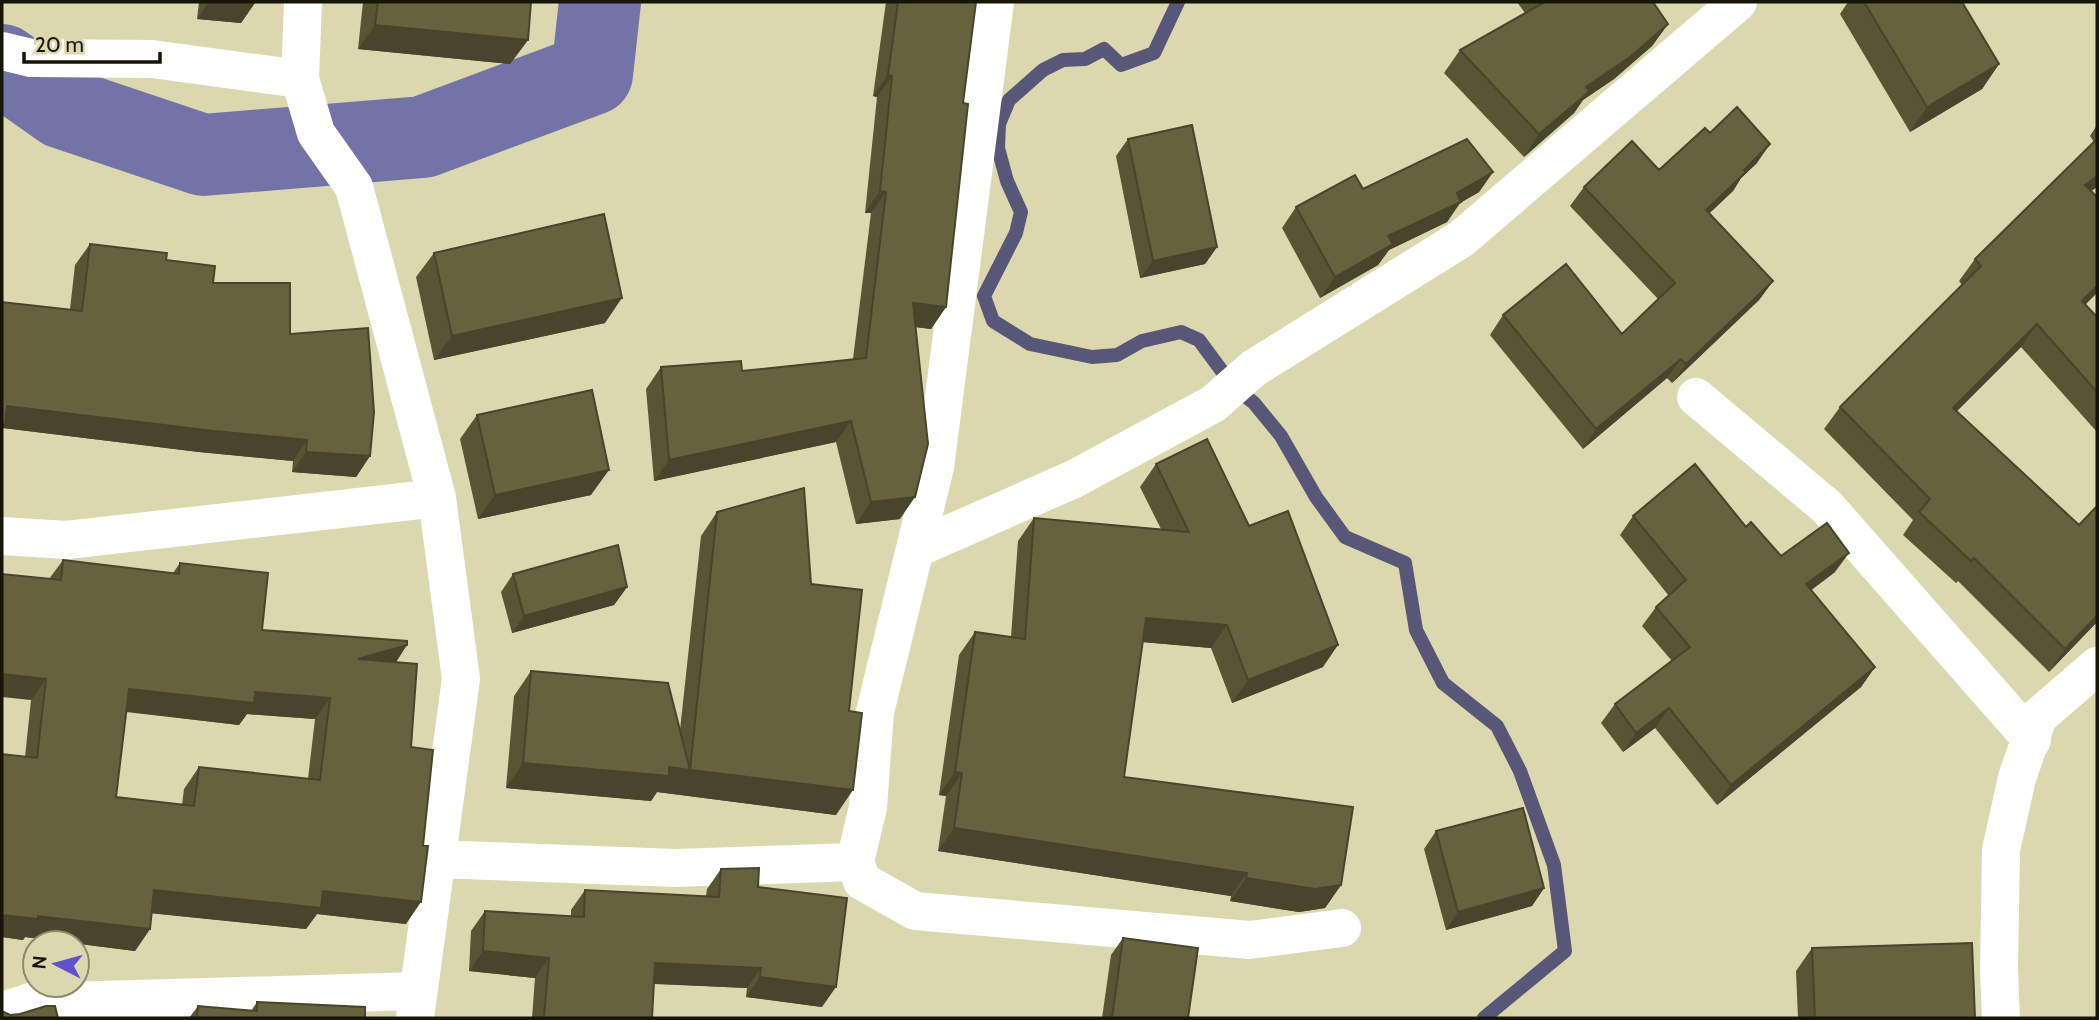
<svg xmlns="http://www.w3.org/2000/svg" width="2099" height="1020" viewBox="0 0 2099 1020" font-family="Cabin,sans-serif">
	<rect width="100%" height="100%" fill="#dbd8af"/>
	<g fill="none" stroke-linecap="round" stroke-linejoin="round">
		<!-- stream -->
		<path stroke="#585777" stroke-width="14" d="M1178,2L1154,53L1121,65L1104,49L1085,59L1063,60L1043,70L1009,100L999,124L998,148L1007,181L1021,212L1016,233L984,296L993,321L1030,344L1092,357L1117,355L1142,341L1181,332L1199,340L1233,386L1254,403L1281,436L1316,497L1345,537L1405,563L1416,630L1443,683L1497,726L1520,771L1554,865L1565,951L1484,1018"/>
		<!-- river -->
		<path stroke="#7473a8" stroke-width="82" d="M2,65L63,108L203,155L423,137L592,74L600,2"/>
		<!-- street -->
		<path stroke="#fff" stroke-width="38" d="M303,2L300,79L316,133L354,187L437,498L461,679L415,1018
			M2,51L31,58L152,59L300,79
			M1696,397L1827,507L2032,740
			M2,536L67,540L437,498
			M915,549L1074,479L1213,404L1254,368L1461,239L1738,2
			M437,859L676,868L855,862L862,881L915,911L1250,940L1342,928
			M855,862L868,807L875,712L935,467L995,2
			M2,1011L30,1002L417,991
			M2001,1018L1999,969L2001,850L2017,778L2038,717L2097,666"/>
	</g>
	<!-- wall -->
	<path fill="#585434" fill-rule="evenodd" d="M199,2H255L241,23L197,19Z
		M363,2H531L528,40L510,64L358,49Z
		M886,2H976L963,103L946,307L931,329L916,327L900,519L856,524L836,442L654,481L646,389L661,367L742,371L853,359L871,213H865L877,97L873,96Z
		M1517,2H1653L1668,24L1652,46L1614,79L1583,100L1574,113L1524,157L1444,73L1460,50L1525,13Z
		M1848,2H1962L1999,64L1982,89L1910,132L1840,14Z
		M2097,125V187L2091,191L2086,305L2097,317V432L2021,347L1957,411L2079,525L2097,506V622L2049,672L1958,581L1956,583L1903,535L1913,520L1824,429L1840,407L1962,285L1959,281L1975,259L2094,142L2090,136Z
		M1710,133L1757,163L1741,178L1733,191L1709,213L1773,281L1759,300L1672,383L1667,378L1583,449L1490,335L1503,315L1622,334L1658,299L1570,206L1584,187L1659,170Z
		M1128,139L1217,247L1205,264L1140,278L1116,156Z
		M1493,172L1479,192L1460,203L1447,222L1389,250L1378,265L1320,298L1282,228L1296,207L1363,189Z
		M90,244L166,260L213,283L290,334L370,456L356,477L292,472L293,461L199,452L3,428L70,309L75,265Z
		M434,253L605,323L434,360L416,277Z
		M477,415L591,495L478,519L460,439Z
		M1156,464L1249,526L1323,667L1232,703L1211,648L1143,642L1124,777L1341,885L1325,908L1299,912L1230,901L1231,896L938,851L946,796L939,795L959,655L975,632L1011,637L1018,541L1034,518L1161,529L1140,487Z
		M717,512L811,584L836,815L657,792L651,801L506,788L514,696L531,671L680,730L701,536Z
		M1633,516L1746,527L1781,556L1835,572L1811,590L1875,667L1861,687L1717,805L1655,728L1623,752L1601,723L1615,704L1672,661L1642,626L1656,607L1669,596L1620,535Z
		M63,560L173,573L180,563L262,630L395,663L411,747L406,924L317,914L306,929L151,913L150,929L135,951L25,937L23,940L2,937V754L25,757L31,700L49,579ZM126,712L239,725L247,714L315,719L308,779L199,767L184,789L182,805L116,797Z
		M513,574L627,587L614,605L512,633L501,592Z
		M1436,831L1544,888L1532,906L1446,930L1424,849Z
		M721,869L758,887L822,1007L746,997L747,988L654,984L652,1018H532L535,978L469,971L471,931L485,911L571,916V910L585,890L706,896L707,889Z
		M1123,938L1188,1018H1102L1111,955Z
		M1812,948L1975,1018H1798L1796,971Z
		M257,1002L365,1018H189L198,1006L251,1011Z"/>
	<!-- shaded-wall -->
	<path fill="#47452b" d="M209,2H245L255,3L241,23L197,19Z
		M1668,24L1652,46L1614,79L1583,100L1574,113L1524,157L1539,134L1586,87Z
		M375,25L528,40L510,64L358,49Z
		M1999,64L1982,89L1910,132L1927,107Z
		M888,75L892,76L877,97L873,96Z
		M1770,144L1757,163L1741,178L1733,191L1693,229L1706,210Z
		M1493,172L1479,192L1460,203L1447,222L1389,250L1378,265L1320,298L1335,277L1388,236L1457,193Z
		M2097,176V187L2069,207L2085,185Z
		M880,191L886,192L871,213H865Z
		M1217,247L1205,264L1140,278L1153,261Z
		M1773,281L1759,300L1672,383L1686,364Z
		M2097,286V293L2067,323L2082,301Z
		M622,298L605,323L434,360L452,336Z
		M913,303L946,307L931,329L898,325Z
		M2037,324L2021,347L1938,430L1953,408Z
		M1681,359L1667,378L1583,449L1596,429Z
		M7,406L307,440L293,461L199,452L3,428L2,430V414Z
		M851,421L836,442L654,481L669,460Z
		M306,452L370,456L356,477L292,472Z
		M609,470L591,495L478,519L495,495Z
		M915,497L900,519L856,524L871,502Z
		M1849,553L1835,572L1793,604L1806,584Z
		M627,587L614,605L512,633L524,616Z
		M2097,616V622L2049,672L2065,649Z
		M1146,618L1227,625L1211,648L1130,641Z
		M407,645L393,667L358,659Z
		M1338,645L1323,667L1232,703L1248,680Z
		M1875,667L1861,687L1717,805L1731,785Z
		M2,674L46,679L31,700L2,697Z
		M129,689L255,692L330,698L315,719L247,714L239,725L114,710Z
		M1669,708L1655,728L1623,752L1636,733Z
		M523,763L669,767L690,770L673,794L657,792L651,801L506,788Z
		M690,770L853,790L836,815L673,794Z
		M955,772L962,773L946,796L939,795Z
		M954,828L1247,873L1231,896L938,851Z
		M1246,878L1341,885L1325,908L1299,912L1230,901Z
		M1544,888L1532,906L1446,930L1458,912Z
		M154,890L323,891L421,902L406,924L317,914L306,929L139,912Z
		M2,915L38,916L150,929L135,951L25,937L23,940L2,937Z
		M483,951L549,958L535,978L469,971Z
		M655,963L761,968L747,988L641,983Z
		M760,977L836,987L822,1007L746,997Z"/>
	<!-- building -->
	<path fill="#66623d" stroke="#47452b" stroke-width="2" fill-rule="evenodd" d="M378,2H531L528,40L375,25Z
		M898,2H976L963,103L968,104L946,307L913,303L928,444L915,497L871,502L851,421L669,460L661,367L741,361L742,371L866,358L886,192L880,191L892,76L888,75Z
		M1545,2H1653L1668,24L1630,57L1586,87L1590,91L1539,134L1460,50Z
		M1864,2H1962L1999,64L1927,107Z
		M1737,107L1770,144L1744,170L1746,172L1706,210L1773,281L1686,364L1681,359L1596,429L1503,315L1566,264L1622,334L1675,283L1584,187L1632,141L1659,170L1705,128L1710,133Z
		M1192,125L1217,247L1153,261L1128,139Z
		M1467,139L1493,172L1457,193L1461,202L1388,236L1393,244L1335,277L1296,207L1355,175L1363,189Z
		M2097,139V176L2085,185L2097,197V286L2082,301L2097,317V392L2037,324L1953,408L2079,525L2097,506V616L2065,649L1974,558L1971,561L1919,512L1930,499L1840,407L1981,266L1975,259Z
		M604,214L622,298L452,336L434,253Z
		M90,244L167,253L166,260L215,266L213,283H290V334L368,328L374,412L370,456L306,452L307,440L214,431L7,406L5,425H2V302L82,311Z
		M592,390L609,470L495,495L477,415Z
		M1207,439L1249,526L1288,511L1338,645L1248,680L1227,625L1146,618L1124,777L1353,807L1341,885L1315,889L1246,878L1247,873L954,828L962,773L955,772L975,632L1025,639L1034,518L1189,532L1156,464Z
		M1695,464L1746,527L1751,522L1781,556L1827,523L1849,553L1806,584L1875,667L1731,785L1669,708L1636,733L1615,704L1690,647L1656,607L1686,580L1633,516Z
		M804,488L811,584L862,590L849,711L862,713L853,790L690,770L717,512Z
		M618,545L627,587L524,616L513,574Z
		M63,560L179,574L180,563L268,573L262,630L407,641V645L358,659L417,664L411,747L433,750L423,846H428L421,902L323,891L321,908L154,890L150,929L38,916V919L2,915V754L37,758L46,679L2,674V574L61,580ZM129,689L254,703L255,692L330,698L320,780L199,767L194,806L116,797Z
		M531,671L668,683L690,770L669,767V776L523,763Z
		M1523,808L1544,888L1458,912L1436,831Z
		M759,868L758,887L847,898L836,987L760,977L761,968L655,963L652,1018H544L549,958L483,951L485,911L584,917L585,890L719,897L721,869Z
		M1123,938L1198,948L1188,1018H1112Z
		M1972,943L1975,1018H1815L1812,948Z
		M257,1002L365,1007V1018H197L198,1006L257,1011Z
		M46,1006H55L58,1018H2V1012H4L10,1015L20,1014Z"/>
	<!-- border -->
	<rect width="2099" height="1020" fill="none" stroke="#161506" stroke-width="7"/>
	<!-- north arrow -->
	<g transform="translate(56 964) rotate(276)"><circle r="33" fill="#dbd8af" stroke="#8c8a6b" stroke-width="2"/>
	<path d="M0-5L12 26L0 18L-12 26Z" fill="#6152cb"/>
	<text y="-10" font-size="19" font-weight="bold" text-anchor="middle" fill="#161506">N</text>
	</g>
	<!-- scale -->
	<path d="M24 52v10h136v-10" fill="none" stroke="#161506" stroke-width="3.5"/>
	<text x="35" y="52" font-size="21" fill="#161506" stroke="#dbd8af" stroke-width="5" paint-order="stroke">20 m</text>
</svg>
